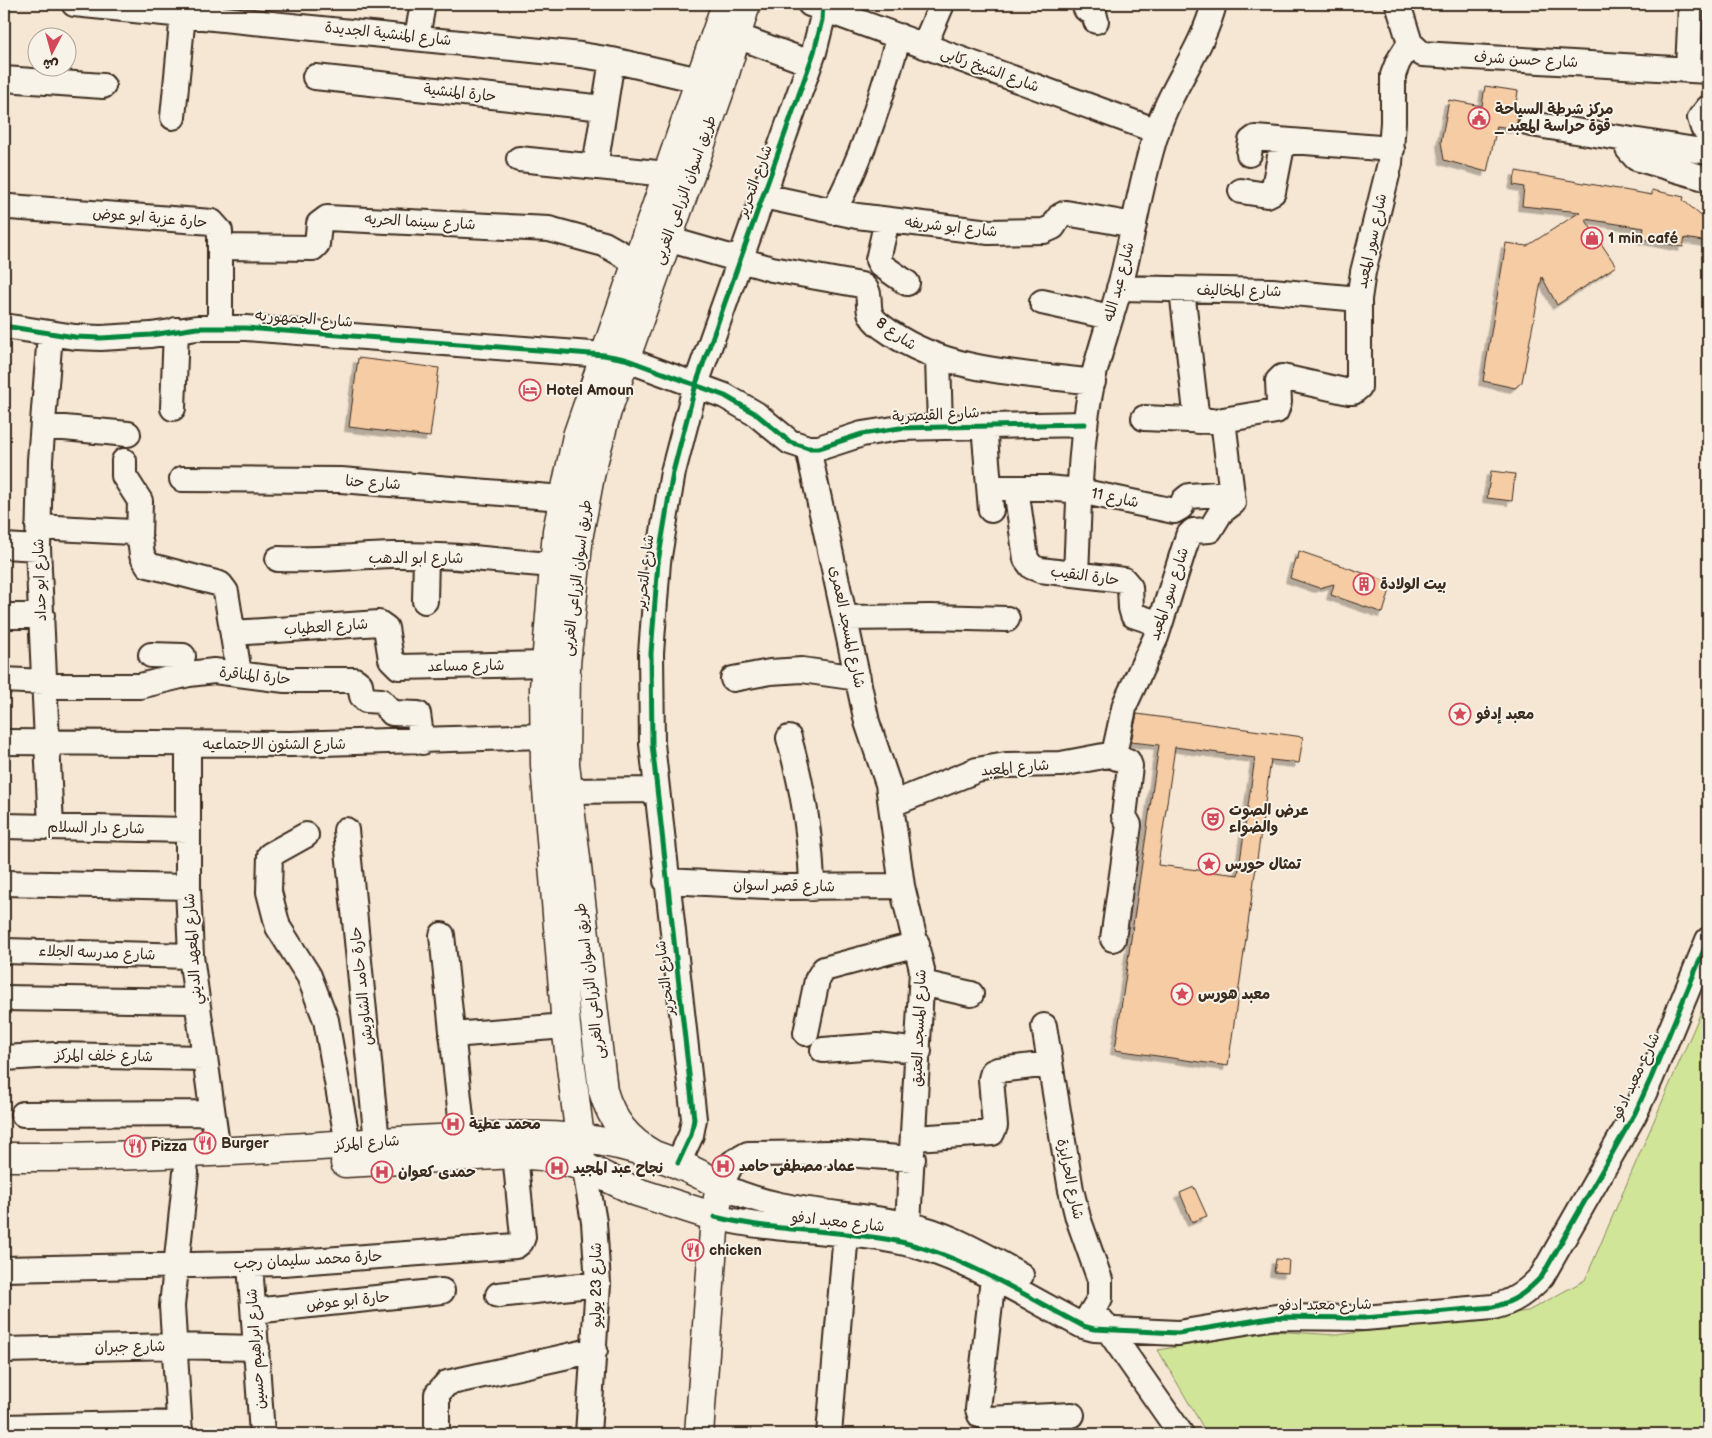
<svg xmlns="http://www.w3.org/2000/svg" width="1712" height="1438" viewBox="0 0 1712 1438" font-family="'Balsamiq Sans','Playpen Sans Arabic',sans-serif">
	<defs>
		<filter id="shadow"><feDropShadow dx="-4.5" dy="4.5" stdDeviation="0" flood-color="#0004"/></filter>
	</defs>
	<rect width="100%" height="100%" fill="#f6e7d4"/>
	<filter id="ink" filterUnits="userSpaceOnUse"><feTurbulence type="fractalNoise" baseFrequency=".02" numOctaves="2"/><feDisplacementMap in="SourceGraphic" scale="10" xChannelSelector="R" yChannelSelector="G"/><feConvolveMatrix kernelMatrix="1 2 1 2 8 2 1 2 1" color-interpolation-filters="sRGB"/></filter>
	<g filter="url(#ink)">
		<!-- green -->
		<path fill="#d1e599" stroke="#86885c" d="M1708,996V1434H1207L1158,1350L1273,1331L1337,1335L1528,1311L1585,1280Z"/>
		<!-- building -->
		<path fill="#f5cca4" stroke="#3b2a1e" fill-rule="evenodd" filter="url(#shadow)" d="M1485,86L1518,91L1514,115H1518L1516,129L1497,126L1487,172L1444,160L1441,142L1449,100L1482,106Z
			M1516,171L1652,195V190L1684,197L1683,200L1708,222V242L1685,238L1683,247L1642,239L1644,228L1585,219L1616,266L1557,305L1542,277L1522,382L1515,388L1483,381L1506,243L1527,246L1580,212L1522,206L1524,187L1513,185Z
			M358,358L439,368L430,437L349,427Z
			M1491,471L1515,474L1512,501L1487,498Z
			M1299,551L1392,583L1383,613L1331,595L1334,584L1319,588L1290,578L1295,559H1298Z
			M1137,714L1303,737L1299,763L1271,760L1228,1066L1115,1050L1159,745L1131,742ZM1175,747L1255,758L1238,875L1158,865Z
			M1194,1187L1207,1216L1192,1222L1180,1193Z
			M1276,1259L1289,1260L1288,1273L1274,1272Z"/>
		<g fill="none" stroke-linecap="round" stroke-linejoin="round">
			<!-- minor casing -->
			<g stroke="#3b2a1e" stroke-width="28">
				<path id="minor" d="M74,4L581,55L612,60L699,80
					M810,4L1157,131
					M1084,4L1086,9L1094,13L1096,21
					M1398,4L1410,43L1422,54L1708,71
					M737,36L810,63
					M417,37L423,4
					M924,46L942,4
					M1688,69L1691,4
					M315,77L604,108
					M4,79L103,86
					M1708,108L1700,118L1703,128L1708,131
					M173,117L184,4
					M1531,124L1708,152
					M1627,139L1628,149L1636,158L1708,179
					M1249,154L1251,141L1255,138L1392,149
					M519,159L667,174
					M595,167L612,60
					M1241,191L1267,195L1273,192L1283,141
					M763,196L857,216L989,232L1044,231L1053,227L1060,216L1066,213L1134,225
					M10,207L212,222L220,231V328
					M833,212C864,156 881,97 899,36
					M887,220L878,260L881,265L907,283
					M667,239L772,269L861,285C873,291 866,304 871,315C875,323 884,328 891,333C949,373 1025,373 1093,382
					M220,247L313,248L317,244L319,224L327,218L549,229L604,244L636,262
					M1119,288L1272,291L1359,299
					M1182,290L1197,421
					M1042,302L1110,317
					M4,326L75,337L101,338L151,335L197,328H246L604,355L625,359L725,396L756,414L790,442L808,448H819L862,434L900,428L1085,424
					M50,334L40,460L38,548L51,827
					M938,358L940,426
					M173,408L176,330
					M1144,418L1211,421
					M984,425L991,510
					M43,426L128,434
					M808,448L867,722L888,784L902,886L922,970L908,1224
					M124,461V476L140,501L139,537
					M182,479L341,480L562,498
					M990,488H1047L1080,491L1174,511L1181,507L1184,500L1189,496L1232,493
					M1016,488L1026,559L1032,567L1040,570L1124,580L1130,587L1131,608L1133,615L1160,624
					M38,527L131,532L140,540L142,555L148,565L220,584L226,592L239,673
					M4,546L38,548
					M278,559C317,561 354,556 393,555C446,554 500,561 553,565
					M1076,574C1079,510 1079,446 1092,383C1101,343 1116,306 1125,266C1135,222 1142,177 1156,134C1170,88 1202,51 1214,4
					M425,601L426,556
					M4,616H42
					M845,618L931,617L1007,619
					M233,633L379,623L386,628L391,659L399,667L545,664
					M151,655L183,656
					M733,679L770,672L802,670L858,678
					M4,680L44,682
					M45,686H140L189,674L214,671L285,680H355L360,684L362,696L366,700L381,701L392,713L418,714L422,742
					M789,738C803,788 811,836 812,888
					M4,742L291,744L544,736
					M188,744V887L191,956L218,1152
					M567,791L656,790
					M892,804L977,770L1006,765L1061,764L1114,754
					M4,826L188,830
					M346,830L377,1142
					M306,835L270,855L269,892L278,927L309,976L326,1020L348,1144
					M666,881L785,887L902,886
					M4,883L188,887
					M442,935L463,1137
					M1113,939L1129,825L1124,816L1130,766L1128,761L1117,758L1114,754L1125,704L1156,637L1188,536L1193,531L1210,530L1221,512L1233,503L1223,420L1276,411L1279,402L1278,381L1282,377L1349,392H1353L1359,387V299L1363,272L1390,163L1393,122V75L1398,62L1410,43
					M4,951L191,956
					M922,983L971,994
					M4,998L195,1001
					M1044,1026L1071,1190L1078,1218L1100,1280V1298L1083,1326
					M806,1033L817,980L824,969L917,944
					M452,1035L566,1026
					M823,1050L877,1046L919,1051
					M4,1058L55,1055L204,1058
					M23,1114L212,1113
					M914,1138L992,1133L995,1126L991,1079L993,1072L998,1070L1050,1064
					M582,1153L594,1222L598,1284L588,1434
					M913,1159L832,1153L748,1154L732,1163L720,1185C778,1214 844,1211 906,1224C948,1233 984,1255 1021,1275
					M678,1163L691,1135L694,1119L652,744L651,653L658,562L673,472L696,384L814,52L822,20L823,4
					M715,1217C775,1232 836,1229 896,1241C959,1253 1027,1297 1083,1326L1094,1329L1178,1333L1276,1317L1364,1318L1493,1307C1514,1302 1527,1292 1542,1276L1635,1113L1651,1078L1708,940
					M250,1264L262,1434
					M4,1269L283,1263L516,1246L521,1242L523,1237L515,1154
					M993,1278L978,1409L980,1415L989,1419L1072,1415
					M498,1295L598,1284
					M254,1311L442,1291
					M1102,1321L1181,1434
					M4,1350L174,1346L257,1348
					M4,1427L179,1423
					M180,1434L172,1306L186,1172
					M437,1434V1394L447,1383L595,1350
					M829,1434L846,1233"/>
			</g>
			<!-- major casing -->
			<g stroke="#3b2a1e" stroke-width="31">
				<path id="major" d="M580,1138L566,1026L545,765L544,688L557,531L577,436L726,4
					M654,1155C627,1140 612,1121 603,1091L565,764L566,664L579,534L591,471L607,411L720,90L746,4
					M4,1157C105,1158 205,1153 306,1147C350,1144 394,1141 438,1139C545,1132 624,1130 720,1185L715,1217L699,1434
					M345,1163L515,1154L541,1156L583,1166L637,1192L715,1217"/>
			</g>
			<!-- minor -->
			<use href="#minor" stroke="#f7f3e8" stroke-width="24"/>
			<!-- major -->
			<use href="#major" stroke="#f7f3e8" stroke-width="28"/>
			<!-- cycleway casing -->
			<g stroke="#f7f3e8" stroke-width="8">
				<path id="cycleway" d="M4,326L75,337L101,338L151,335L197,328H246L604,355L625,359L725,396L756,414L790,442L808,448H819L862,434L900,428L1085,424
					M678,1163L691,1135L694,1119L652,744L651,653L658,562L673,472L696,384L814,52L822,20L823,4
					M715,1217C775,1232 836,1229 896,1241C959,1253 1027,1297 1083,1326L1094,1329L1178,1333L1276,1317L1364,1318L1493,1307C1514,1302 1527,1292 1542,1276L1635,1113L1651,1078L1708,940"/>
			</g>
			<!-- cycleway -->
			<use href="#cycleway" stroke="#00873e" stroke-width="5"/>
		</g>
	</g>
	<!-- icons -->
	<defs>
		<g id="civic-ring" transform="scale(1.125)"><circle r="9.5" fill="#f7f3e8" stroke="#d1495b" stroke-width="1.5"/><path d="M-.6-6.5H3V-4.5H.6V-3L4-1V1h2V6H-6V1h2V-1L-.6-3ZM-1.2 2.5V6h2.4V2.5Z" fill="#d1495b"/></g>
		<g id="shop-ring" transform="scale(1.125)"><circle r="9.5" fill="#f7f3e8" stroke="#d1495b" stroke-width="1.5"/><path d="M-5-2.5h2.3a2.7 3.5 0 0 1 5.4 0H5L5.5 6h-11ZM-1.5-2.5h3a1.5 2.3 0 0 0-3 0Z" fill="#d1495b"/></g>
		<g id="hotel-ring" transform="scale(1.125)"><circle r="9.5" fill="#f7f3e8" stroke="#d1495b" stroke-width="1.5"/><path d="M-6-4.5h1.5V1H6V5H4.5V3h-9V5H-6ZM-4 0a1.8 1.8 0 1 1 3.6 0ZM.5 0V-2.5h3Q6-2.5 6 0Z" fill="#d1495b"/></g>
		<g id="building-ring" transform="scale(1.125)"><circle r="9.5" fill="#f7f3e8" stroke="#d1495b" stroke-width="1.5"/><path d="M-4-6H4V6H1V3H-1V6H-4ZM-2.5-4.3h1.7v1.8h-1.7ZM.8-4.3h1.7v1.8H.8ZM-2.5-1h1.7V.8h-1.7ZM.8-1h1.7V.8H.8Z" fill="#d1495b"/></g>
		<g id="sight-ring" transform="scale(1.125)"><circle r="9.5" fill="#f7f3e8" stroke="#d1495b" stroke-width="1.5"/><path d="M0-6L1.8-2.2L6-1.7L2.9 1.2L3.7 5.4L0 3.3L-3.7 5.4L-2.9 1.2L-6-1.7L-1.8-2.2Z" fill="#d1495b"/></g>
		<g id="theatre-ring" transform="scale(1.125)"><circle r="9.5" fill="#f7f3e8" stroke="#d1495b" stroke-width="1.5"/><path d="M-5-5.5Q0-4 5-5.5V0Q5 5 0 6Q-5 5-5 0ZM-3.3-2.5H-1v1.5H-3.3ZM1-2.5H3.3v1.5H1ZM-2.8 1Q0 5.5 2.8 1Z" fill="#d1495b"/></g>
		<g id="hospital-ring" transform="scale(1.125)"><circle r="9.5" fill="#f7f3e8" stroke="#d1495b" stroke-width="1.5"/><path d="M-5-5h3v3.5h4V-5h3V5h-3V1.5h-4V5h-3Z" fill="#d1495b"/></g>
		<g id="restaurant-ring" transform="scale(1.125)"><circle r="9.5" fill="#f7f3e8" stroke="#d1495b" stroke-width="1.5"/><path d="M-5-6h1v4h1v-4h1v4h1v-4h1v5L-1.5 .5V6h-2V.5L-5-1ZM5-6V6H3V1.5H1.5Q1.5-4 5-6Z" fill="#d1495b"/></g>
	</defs>
	<g fill-rule="evenodd">
		<use href="#civic-ring" x="1479" y="118"/>
		<use href="#shop-ring" x="1592" y="238"/>
		<use href="#hotel-ring" x="530" y="390"/>
		<use href="#building-ring" x="1364" y="584"/>
		<use href="#sight-ring" x="1460" y="714"/>
		<use href="#theatre-ring" x="1213" y="819"/>
		<use href="#sight-ring" x="1209" y="864"/>
		<use href="#sight-ring" x="1182" y="994"/>
		<use href="#hospital-ring" x="453" y="1124"/>
		<use href="#restaurant-ring" x="205" y="1143"/>
		<use href="#restaurant-ring" x="135" y="1146"/>
		<use href="#hospital-ring" x="723" y="1166"/>
		<use href="#hospital-ring" x="557" y="1168"/>
		<use href="#hospital-ring" x="382" y="1172"/>
		<use href="#restaurant-ring" x="693" y="1250"/>
	</g>
	<g text-anchor="middle" dominant-baseline="central" stroke-width="4" stroke-linejoin="round" paint-order="stroke">
		<!-- street labels -->
		<g font-size="15" fill="#3b2a1e" stroke="#f7f3e8">
			<text transform="translate(388 34) rotate(6)">شارع المنشية الجديدة</text>
			<text transform="translate(1526 60) rotate(3)">شارع حسن شرف</text>
			<text transform="translate(990 70) rotate(20)">شارع الشيخ ركابى</text>
			<text transform="translate(460 93) rotate(6)">حارة المنشية</text>
			<text transform="translate(755 181) rotate(-70)">شارع التحرير</text>
			<text transform="translate(685 190) rotate(-70)">طريق اسوان الزراعى الغربى</text>
			<text transform="translate(150 218) rotate(5)">حارة عزبة ابو عوض</text>
			<text transform="translate(420 222) rotate(3)">شارع سينما الحريه</text>
			<text transform="translate(951 227) rotate(6)">شارع ابو شريفه</text>
			<text transform="translate(1372 241) rotate(-78)">شارع سور المعبد</text>
			<text transform="translate(1119 282) rotate(-75)">شارع عبد الله</text>
			<text transform="translate(1239 291) rotate(1)">شارع المخاليف</text>
			<text transform="translate(304 319) rotate(4)">شارع الجمهوريه</text>
			<text transform="translate(896 334) rotate(35)">شارع 8</text>
			<text transform="translate(936 415) rotate(-3)">شارع القيصرية</text>
			<text transform="translate(373 483) rotate(4)">شارع حنا</text>
			<text transform="translate(1115 498) rotate(12)">شارع 11</text>
			<text x="416" y="558">شارع ابو الدهب</text>
			<text transform="translate(645 572) rotate(-84)">شارع التحرير</text>
			<text transform="translate(1085 576) rotate(8)">حارة النقيب</text>
			<text transform="translate(577 578) rotate(-83)">طريق اسوان الزراعى الغربى</text>
			<text transform="translate(40 580) rotate(-92)">شارع ابو حداد</text>
			<text transform="translate(1169 594) rotate(-72)">شارع سور المعبد</text>
			<text transform="translate(326 627) rotate(-4)">شارع العطياب</text>
			<text transform="translate(847 627) rotate(78)">شارع المسجد العمرى</text>
			<text transform="translate(466 666) rotate(-1)">شارع مساعد</text>
			<text transform="translate(255 676) rotate(6)">حارة المناقرة</text>
			<text x="274" y="744">شارع الشئون الاجتماعيه</text>
			<text transform="translate(1015 768) rotate(-5)">شارع المعبد</text>
			<text transform="translate(96 828) rotate(1)">شارع دار السلام</text>
			<text transform="translate(784 886) rotate(1)">شارع قصر اسوان</text>
			<text transform="translate(193 949) rotate(-94)">شارع المعهد الديني</text>
			<text transform="translate(97 953) rotate(2)">شارع مدرسه الجلاء</text>
			<text transform="translate(665 978) rotate(-97)">شارع التحرير</text>
			<text transform="translate(590 981) rotate(-97)">طريق اسوان الزراعى الغربى</text>
			<text transform="translate(362 986) rotate(-96)">حارة حامد الشاويش</text>
			<text transform="translate(919 1028) rotate(-88)">شارع المسجد العتيق</text>
			<text transform="translate(104 1056) rotate(1)">شارع خلف المركز</text>
			<text transform="translate(1636 1076) rotate(-65)">شارع معبد ادفو</text>
			<text transform="translate(367 1143) rotate(-4)">شارع المركز</text>
			<text transform="translate(1070 1179) rotate(78)">شارع الحرايزة</text>
			<text transform="translate(838 1222) rotate(6)">شارع معبد ادفو</text>
			<text transform="translate(308 1260) rotate(-3)">حارة محمد سليمان رجب</text>
			<text transform="translate(596 1285) rotate(-90)">شارع 23 يوليو</text>
			<text transform="translate(348 1301) rotate(-6)">حارة ابو عوض</text>
			<text transform="translate(1325 1305) rotate(-1)">شارع معبد ادفو</text>
			<text transform="translate(130 1347) rotate(-1)">شارع جبران</text>
			<text transform="translate(256 1349) rotate(-94)">شارع ابراهيم حسين</text>
		</g>
		<!-- poi labels -->
		<g font-size="15" font-weight="bold" fill="#3b2a1e" stroke="#f7f3e8" text-anchor="start">
			<text x="1495" y="109">مركز شرطة السياحة<tspan x="1495" dy="17">_ قوة حراسة المعبد</tspan></text>
			<text x="1608" y="238">1 min café</text>
			<text x="546" y="390">Hotel Amoun</text>
			<text x="1380" y="584">بيت الولادة</text>
			<text x="1476" y="714">معبد إدفو</text>
			<text x="1229" y="810">عرض الصوت<tspan x="1229" dy="17">والضواء</tspan></text>
			<text x="1225" y="864">تمثال حورس</text>
			<text x="1198" y="994">معبد هورس</text>
			<text x="469" y="1124">محمد عطية</text>
			<text x="221" y="1143">Burger</text>
			<text x="151" y="1146">Pizza</text>
			<text x="739" y="1166">عماد مصطفى حامد</text>
			<text x="573" y="1168">نجاح عبد المجيد</text>
			<text x="398" y="1172">حمدى كعوان</text>
			<text x="709" y="1250">chicken</text>
		</g>
	</g>
	<!-- margin -->
	<rect width="1712" height="1438" fill="none" stroke="#f7f3e8" stroke-width="20"/>
	<rect x="10" y="10" width="1692" height="1418" fill="none" stroke="#3b2a1e" stroke-width="2" filter="url(#ink)"/>
	<!-- north arrow -->
	<g transform="translate(52 52) rotate(186)"><circle r="24" fill="#f7f3e8" stroke="#aca397"/>
	<path d="M0-4L9 19L0 12L-9 19Z" fill="#d1495b"/>
	<text y="-8" font-size="14" font-weight="bold" text-anchor="middle" fill="#3b2a1e">ش</text>
	</g>
</svg>
